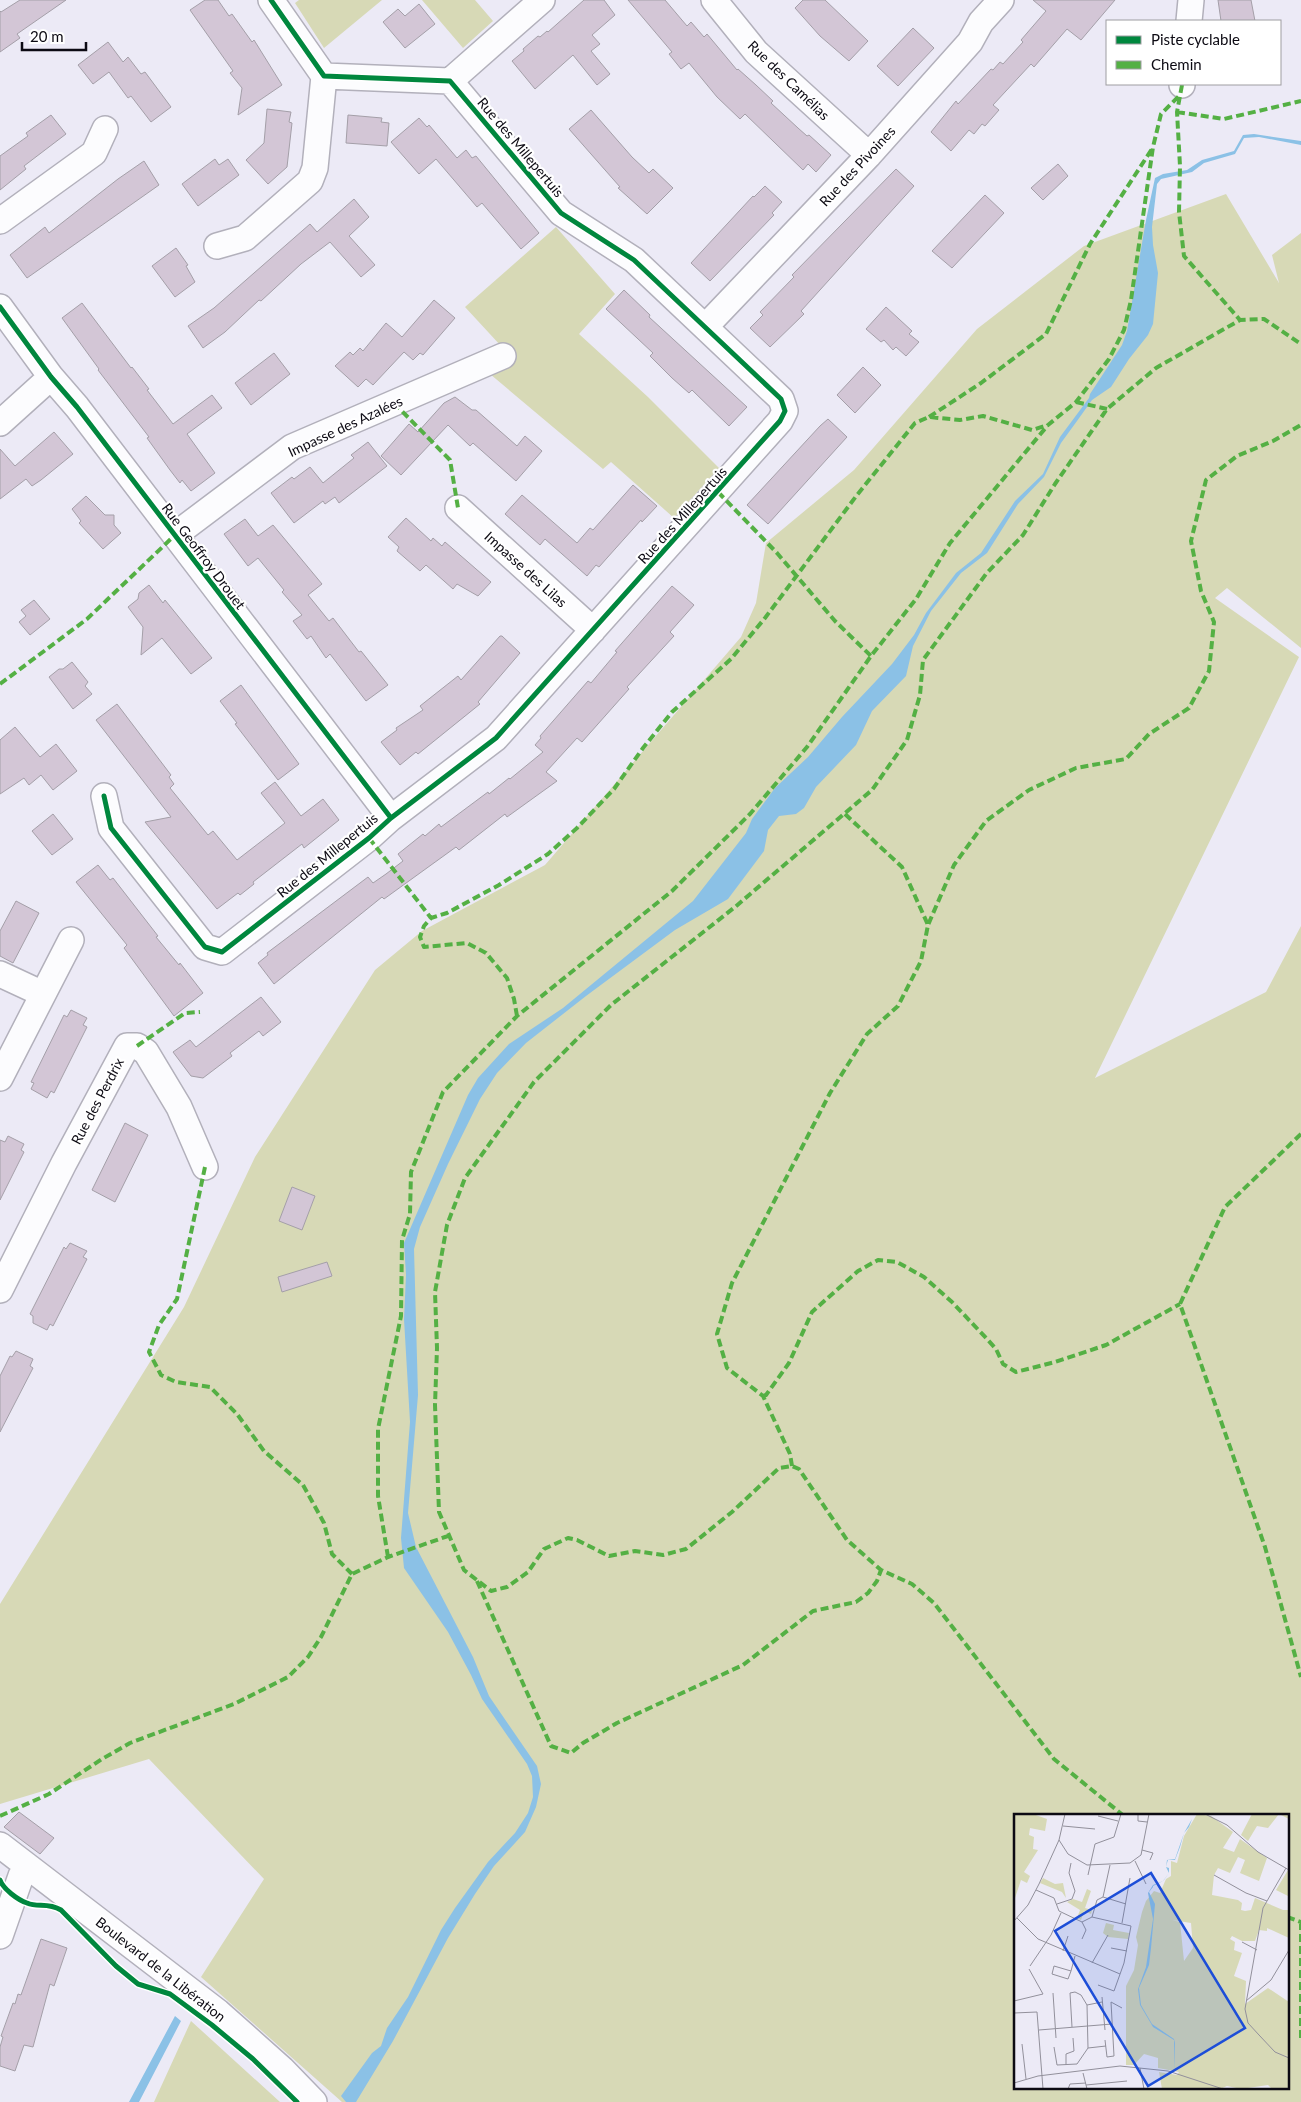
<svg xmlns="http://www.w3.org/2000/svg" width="1301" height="2102" viewBox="0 0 1301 2102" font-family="Lato,sans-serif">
	<rect width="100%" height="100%" fill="#eceaf6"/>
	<!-- green -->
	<path fill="#d7d9b6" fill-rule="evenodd" d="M299,0H382L324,48L295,3Z
		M422,0H475L493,21L463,48Z
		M1226,194L1279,283L1272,255L1301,233V648L1227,588L1215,598L1299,657L1095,1078L1266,992L1301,926V2102H342L201,1977L264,1879L149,1759L0,1804V1604L184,1307L255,1157L375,970L422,931L545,865L741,637L756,603L766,543L854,470L977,329L1084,246ZM1015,1816H1287V2088H1015Z
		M556,227L615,294L579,334L648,397L719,468L674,518L611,462L603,469L490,374L512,358L465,307Z
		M191,2021L280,2102H154Z"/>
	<!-- water -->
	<path fill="#8bc1e6" d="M1254,134L1301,141V145L1259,137L1244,138L1235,154L1204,163L1192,172L1161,179L1157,184L1152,227L1153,245L1158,273L1153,324L1148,335L1129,359L1111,387L1092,400L1077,421L1061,443L1044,477L1018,504L987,553L961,573L931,611L913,646L906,676L872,711L856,745L816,787L804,808L796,814L779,816L768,830L764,851L728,899L675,930L586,996L526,1043L497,1073L480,1099L448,1164L420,1227L414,1249L418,1395L408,1513L416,1547L473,1657L489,1696L537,1766L541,1784L536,1807L525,1832L494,1866L475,1894L448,1938L393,2041L356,2102H346L341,2096L372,2053L381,2046L387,2028L408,1997L441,1930L455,1908L488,1862L515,1833L528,1813L533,1797L532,1776L527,1764L482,1699L471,1675L448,1632L404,1568L401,1538L410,1422L404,1319L406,1275L404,1243L468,1095L478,1078L509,1044L563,1008L693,901L746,833L752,819L775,788L808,757L842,717L892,664L914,635L926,613L956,573L981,553L1015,501L1043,474L1060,437L1089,398L1090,394L1122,345L1127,331L1146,220L1155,178L1163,174L1187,170L1202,160L1234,151L1243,135Z
		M175,2016L181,2021L139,2102H129Z"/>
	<!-- building -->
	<path fill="#d3c6d6" stroke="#a49fa8" d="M20,0H66L17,34L20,38L0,52V11L1,12Z
		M205,0H218L229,16L232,14L252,42L254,40L282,85L238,115L242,88L230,73L233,71L190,10Z
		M584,0H604L615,15L592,35L600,44L591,51L610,74L597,85L573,55L535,89L512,61L524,51L523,49L538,36L540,37L547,31L548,32Z
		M628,0H665L687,26L691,22L704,37L707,34L737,70L738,69L756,85L773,101L771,103L798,128L807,136L809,135L831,155L816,172L808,164L803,170L745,114L740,119L717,97L689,63L681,69L669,54L672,52Z
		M803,0H825L868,41L849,61L820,36L795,8Z
		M1033,0H1115L1081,40L1067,29L1034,67L1031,64L993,105L999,110L985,126L982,124L974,134L969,130L951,151L931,132L956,101L958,104L991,69L993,70L1000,62L1003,64L1023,42L1021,40L1046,11Z
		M1218,0H1251L1255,21H1221Z
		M419,4L435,24L405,48L383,22L398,9L405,16Z
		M913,28L934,48L898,86L877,66Z
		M108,42L123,62L128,57L141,74L145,72L171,107L151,122L131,96L128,98L109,72L93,84L78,65Z
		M267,109L291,112L289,122L292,123L287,167L268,184L246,160L264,143Z
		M591,110L632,157L649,173L653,169L673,188L647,214L618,188L620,187L569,129Z
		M51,115L66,134L24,166L26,169L0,190V156L28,136L26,133Z
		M348,115L382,118L381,122L389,123L387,146L346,143Z
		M419,118L427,127L429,125L457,158L466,150L472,158L476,156L539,233L521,249L482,203L477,207L436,159L419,174L391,142Z
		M215,159L219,165L228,159L239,175L198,206L182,184Z
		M144,161L159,185L27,278L10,255L45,227L49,233L118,179Z
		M1058,164L1068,176L1043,200L1031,188Z
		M896,169L914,186L801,311L804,314L770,347L750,328L763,315L760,312L794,277L792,275Z
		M765,186L782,202L772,213L774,215L710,281L691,263L753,196L754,197Z
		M985,195L1004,213L952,268L932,251Z
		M354,199L369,217L349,236L375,265L361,277L330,242L301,264L261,301L259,300L225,332L203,348L188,326L214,308L310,224L317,232Z
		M176,248L188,265L186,266L195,282L175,297L152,266Z
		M624,290L650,315L649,317L747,407L729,426L692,390L689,393L672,378L650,356L653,353L606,309Z
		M434,300L455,318L423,355L420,353L413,360L404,352L373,385L366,379L358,387L335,366L350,352L353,355L360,348L363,351L386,323L402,337Z
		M82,303L131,368L132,367L149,389L147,390L173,424L212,395L222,408L187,434L215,473L191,491L182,480L180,483L170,470L147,438L149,437L98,370L99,369L62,318Z
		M886,307L912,331L909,334L919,342L906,356L896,347L893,350L884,340L881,342L866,329Z
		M274,353L290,374L251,405L235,383Z
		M863,367L881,385L855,413L837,395Z
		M455,397L472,410H476L517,446L525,436L542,451L516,481L473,443L470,446L448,425L401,475L381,456L409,424L418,432L444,403Z
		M828,419L847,437L768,524L747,505L820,426Z
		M54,432L73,454L41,480L32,486L26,479L0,499V449L15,466Z
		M368,442L387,466L339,503L335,497L325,504L323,501L294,523L271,493L292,477L294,479L310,467L323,483L354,458L351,455Z
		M633,485L657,506L642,522L641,520L607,558L599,567L596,565L587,576L545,539L540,545L505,514L522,495L577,543L590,528L593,530Z
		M86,496L105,515H114V525L121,533L103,549L79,523L81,521L72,509Z
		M406,518L431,541L433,538L442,546L445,542L491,582L478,596L457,584L453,589L426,565L420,571L397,551L399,547L388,537Z
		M245,519L258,536L273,525L322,584L308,595L329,621L333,618L359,652L361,651L388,685L366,701L330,654L326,658L311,636L307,639L293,621L302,615L282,592L284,590L258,558L248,566L224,534Z
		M149,585L163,603L165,600L212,658L191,674L162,638L141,655L143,627L128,607L138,599L139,593Z
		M672,586L694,605L670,632L674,636L627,687L629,689L582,742L577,738L546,772L557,781L507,817L505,814L459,850L456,847L384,899L382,897L274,984L258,963L268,955L267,953L368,877L373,883L386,874L403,861L398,854L423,834L425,836L439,824L441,827L488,792L489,794L509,778L510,779L543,752L535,745L541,738L540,736L588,681L591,683L617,652L615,651Z
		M34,600L50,619L30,635L19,622L26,616L21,610Z
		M500,636H502L520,653L478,702L480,704L418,754L416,752L400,765L381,742L397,730L396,728L423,710L420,706L458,676L461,680Z
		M72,662L88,682L85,686L92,694L73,709L49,677L59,669H63Z
		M241,685L299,764L278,780L235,724L237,723L220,701Z
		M117,704L171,775L169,777L174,784L170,788L208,835L213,831L237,860L285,823L261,793L275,782L301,816L323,799L339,820L304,848L302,844L253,882L254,884L240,895L238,893L217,909L145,822L171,817L96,720Z
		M15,727L40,757L56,744L77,771L53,790L41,775L29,785L24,778L0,794V740Z
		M53,814L73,839L52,855L32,831Z
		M98,865L110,880L113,878L158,936L156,937L179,965L180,963L203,993L174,1016L124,948L127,945L76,882Z
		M16,901L39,913L13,963L0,956V931Z
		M261,997L281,1022L263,1036L259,1031L230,1053L232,1056L203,1078L191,1076L173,1052L190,1040L196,1047Z
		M71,1010L87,1018L83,1025L87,1027L54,1093L51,1091L47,1098L31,1089L34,1083L31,1082L64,1015L67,1017Z
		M125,1123L148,1135L115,1202L92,1190Z
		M8,1136L24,1144L21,1150L24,1152L0,1200V1140L5,1142Z
		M292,1187L315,1196L302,1230L279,1221Z
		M70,1243L87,1251L83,1257L87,1259L53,1326L50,1324L47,1330L33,1323V1316L30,1314L64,1247L66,1249Z
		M327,1262L332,1276L282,1292L278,1277Z
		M16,1351L33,1359L30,1366L33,1368L0,1432V1376L10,1356L12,1357Z
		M19,1812L54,1838L40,1854L4,1827Z
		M41,1939L67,1948L54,1986L50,1984L33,2047L24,2045L15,2071L0,2066V2047L3,2037L1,2036L13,2003L15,2004L18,1994L21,1995Z"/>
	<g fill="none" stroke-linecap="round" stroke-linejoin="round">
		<!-- minor casing -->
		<g stroke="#b2b0bb" stroke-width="28">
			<path id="minor" d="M714,0L756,52L869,155
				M1189,21L1191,0
				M450,81L542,0
				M1182,85V84
				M0,221L94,153L105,129
				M217,246L245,238L310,181L315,168L324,76
				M0,307L51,377L77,407L391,818
				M706,326L869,155L970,42L981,22L1001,0
				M0,423L51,377
				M458,508L593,630
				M175,535L292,447L503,356
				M104,796L111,828L205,947L222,952L369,838L391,818L496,738L780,421L785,411L781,399L634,260L561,213L450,81L324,76L271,0
				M0,974L43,994
				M0,1078L71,940
				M0,1290L64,1163L127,1046H137L146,1052L179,1107L205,1167
				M0,1845L218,2012L282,2069L314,2102
				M0,1936L21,1876L27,1866"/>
		</g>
		<!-- minor -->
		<use href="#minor" stroke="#fcfcfe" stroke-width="25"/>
		<!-- quiet -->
		<path stroke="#54b044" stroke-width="4" stroke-dasharray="8 4" stroke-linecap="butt" d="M1182,85L1177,112L1180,166L1179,212L1184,256L1240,320
			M1177,112L1224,119L1301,101
			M1076,402L1107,409
			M394,403L450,460L458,508
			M929,417L981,383L1046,334L1090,244L1152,149
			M718,492L777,553L835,621L871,656
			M0,684L87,619L175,535
			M845,814L902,867L928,925
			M369,838L431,918
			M517,1016L514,999L507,978L486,953L467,943L424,947L420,937L424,926L431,918L447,913L499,885L548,854L577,828L614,789L643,748L672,712L731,659L765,618L857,495L915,423L929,417L960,420L983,416L1032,430L1048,425
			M137,1046L185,1013L200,1012
			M1301,1134L1225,1207L1180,1304L1265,1547L1301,1677
			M205,1167L177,1299L159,1325L149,1352L161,1375L176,1382L210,1387L237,1414L264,1451L303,1485L324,1523L332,1554L352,1574
			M763,1396L766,1395L789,1363L812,1312L858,1271L878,1260L897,1262L924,1277L952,1302L987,1339L996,1349L1003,1364L1016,1372L1055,1362L1106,1345L1180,1304
			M792,1466L790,1454L763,1396L727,1368L717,1334L732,1283L830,1093L867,1034L898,1006L921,961L928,925L954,865L986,821L1029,790L1076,768L1126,759L1149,734L1189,708L1209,671L1214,622L1201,591L1191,541L1206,480L1237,456L1273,441L1301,425
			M388,1557L378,1496V1429L401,1316L402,1240L410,1214L411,1172L443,1092L517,1016L672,891L750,814L807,747L871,656L916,599L950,543L1048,425L1076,402L1109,359L1124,330L1131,300L1153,147L1161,114L1180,95
			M477,1581L551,1746L571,1753L583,1743L617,1723L743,1665L813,1611L856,1602L868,1593L877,1581L881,1570
			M0,1816L49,1794L102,1759L130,1743L234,1704L288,1677L308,1657L321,1637L352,1574L388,1557L448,1536
			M1124,1816L1054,1759L934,1603L912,1584L881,1570L847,1540L799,1469L792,1466L779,1468L732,1512L686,1549L663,1555L635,1551L609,1556L577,1540L568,1538L544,1549L528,1572L507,1587L491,1591L464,1570L439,1512L435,1405L437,1348L435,1292L447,1225L465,1178L534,1082L611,1005L735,907L872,790L907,740L920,695L923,660L986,574L1023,535L1055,484L1107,409L1156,368L1240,320L1264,319L1301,344
			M1287,1917L1301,1922
			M1301,1922V2041"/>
		<!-- cycleway casing -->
		<g stroke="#fff" stroke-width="8">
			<path id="cycleway" d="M0,307L51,377L77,407L391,818
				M104,796L111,828L205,947L222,952L369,838L391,818L496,738L780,421L785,411L781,399L634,260L561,213L450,81L324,76L271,0
				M0,1880C3,1889 18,1900 27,1903C38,1908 47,1902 61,1910L116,1966L138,1984L170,1994L212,2025L253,2059L297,2102"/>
		</g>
		<!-- cycleway -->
		<use href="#cycleway" stroke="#00873e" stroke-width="5"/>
	</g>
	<g text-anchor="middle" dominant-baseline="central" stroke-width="4.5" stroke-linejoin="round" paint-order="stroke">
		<!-- street labels -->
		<g font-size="14" fill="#0c0a13" stroke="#fff">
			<text transform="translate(789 80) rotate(44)">Rue des Camélias</text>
			<text transform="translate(521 147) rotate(50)">Rue des Millepertuis</text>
			<text transform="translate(857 166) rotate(-47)">Rue des Pivoines</text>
			<text transform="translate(345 426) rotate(-25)">Impasse des Azalées</text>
			<text transform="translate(682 515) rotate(-48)">Rue des Millepertuis</text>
			<text transform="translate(204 556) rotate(53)">Rue Geoffroy Drouet</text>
			<text transform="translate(526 569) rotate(42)">Impasse des Lilas</text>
			<text transform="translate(327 855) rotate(-39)">Rue des Millepertuis</text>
			<text transform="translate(97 1101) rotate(-62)">Rue des Perdrix</text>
			<text transform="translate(161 1969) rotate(38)">Boulevard de la Libération</text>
		</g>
	</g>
	<!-- overview -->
	<g transform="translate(1014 1814)">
		<rect width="275" height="275" fill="#eceaf6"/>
		<path d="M0,0H19L33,5L31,17L16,14L15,21L20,23L19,35L24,36L10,58L16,62L13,69L7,66L0,87ZM183,0L197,2L219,18L209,34L220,38L226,25L253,44L245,67L226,59L231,46L224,43L216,59L204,54L200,61L198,81L224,86L228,89L227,96L231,97L237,96L241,84L269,96H275V124L253,114V117L245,116L241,127H228L218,122L216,125L221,128L220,136L228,139L220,162L232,167L231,190L254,174L275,188V242L272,241L275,243V275H258L254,271L227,275L213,272L206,275H148L145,258L163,261L165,258L144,254V244L130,240L120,251H112V172L120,156L124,131L122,123L128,98L132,87L140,77L146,79L152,65L157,62V47L163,49L170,22ZM158,106L177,109L179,134L170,147L166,108ZM238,0H275V5L265,0L254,14L243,12L234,27L227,21ZM274,56L275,57L274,82L262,76ZM29,64L41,70L49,69L52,84L48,78L26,69ZM73,75L77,77L71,94L78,96L77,100L70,97L67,106L63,104L66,96L53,88L59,85L68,88ZM92,109L100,111L99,116L115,119L114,125L94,123L89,119Z" fill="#d7d9b6" fill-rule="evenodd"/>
		<path d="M184,0L178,5L175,13L170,19L166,33L161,46H154L153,49L152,53L155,54V59L150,66L149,67L139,72V73L135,78L141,90L137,134L135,151L125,174L127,191L138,210L160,225L161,229V257L160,226L139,213L126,191L124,175L132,153L139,105L134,79L139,71L149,67L155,59L152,53L153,46L161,45L170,19L178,5Z" fill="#8bc1e6"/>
		<path fill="none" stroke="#92909b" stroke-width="1" d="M124,0V7L133,8M191,0L213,11L244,38L275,56M84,2L104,7M49,12L81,15M45,26L54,40L73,51L116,49L127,41L135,0M128,36L139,39L136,46M121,47L132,70M272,54L249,94L231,195L234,209L245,221L261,238L275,244M74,61L81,30L100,23L107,0M200,61L232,79L253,87M22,76L40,84L45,97L68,108L78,103L117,112L110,149L100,177L84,171M89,83L112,90M43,90L58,85L61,77L55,59L57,49M78,103L83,86L89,83L96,51M3,104L24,125L106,160M0,107L14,91L25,70L45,26L51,0M108,109L116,64M68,125L72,116L68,108M228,128L243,136M97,134L113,137M49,137L54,122M78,149L94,121M16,152L37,121L47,99M57,157L40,152L38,160L54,165L57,157L61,142M39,179L42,224M88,183L91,216M0,187L29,180L15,155M232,187L257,166L275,136M73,191L88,188M0,199L23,198L29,275M58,213L56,179L61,178L67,181L73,191L74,234M25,216L98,210M91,226L93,243L100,242L97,188L108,194M8,230L12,265M40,233L43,251L63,250L74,234L92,232M52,251V240L60,237L59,224M126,254L130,275M69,259L73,275M0,269L24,262L106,252L154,257L209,275M72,271L113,267M54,275L56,270L72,269"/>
		<path fill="#1d4ed8" fill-opacity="0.15" stroke="#1d4ed8" stroke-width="2.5" d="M137,59L231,214L134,272L41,117Z"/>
		<rect width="275" height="275" fill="none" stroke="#0c0a13" stroke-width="2.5"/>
	</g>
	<!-- legend -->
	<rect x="1106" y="20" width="175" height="65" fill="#ffffff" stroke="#9e9da1"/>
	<rect x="1116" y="36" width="25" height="8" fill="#00873e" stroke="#9e9da1"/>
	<text x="1151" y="45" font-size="15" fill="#0c0a13">Piste cyclable</text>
	<rect x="1116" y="61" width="25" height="8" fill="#54b044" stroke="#9e9da1"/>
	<text x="1151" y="70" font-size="15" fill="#0c0a13">Chemin</text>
	<!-- scale -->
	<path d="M22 42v8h64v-8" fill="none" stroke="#0c0a13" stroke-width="2.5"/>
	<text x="30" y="42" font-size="15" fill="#0c0a13" stroke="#ffffff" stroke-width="4" paint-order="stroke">20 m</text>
</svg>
